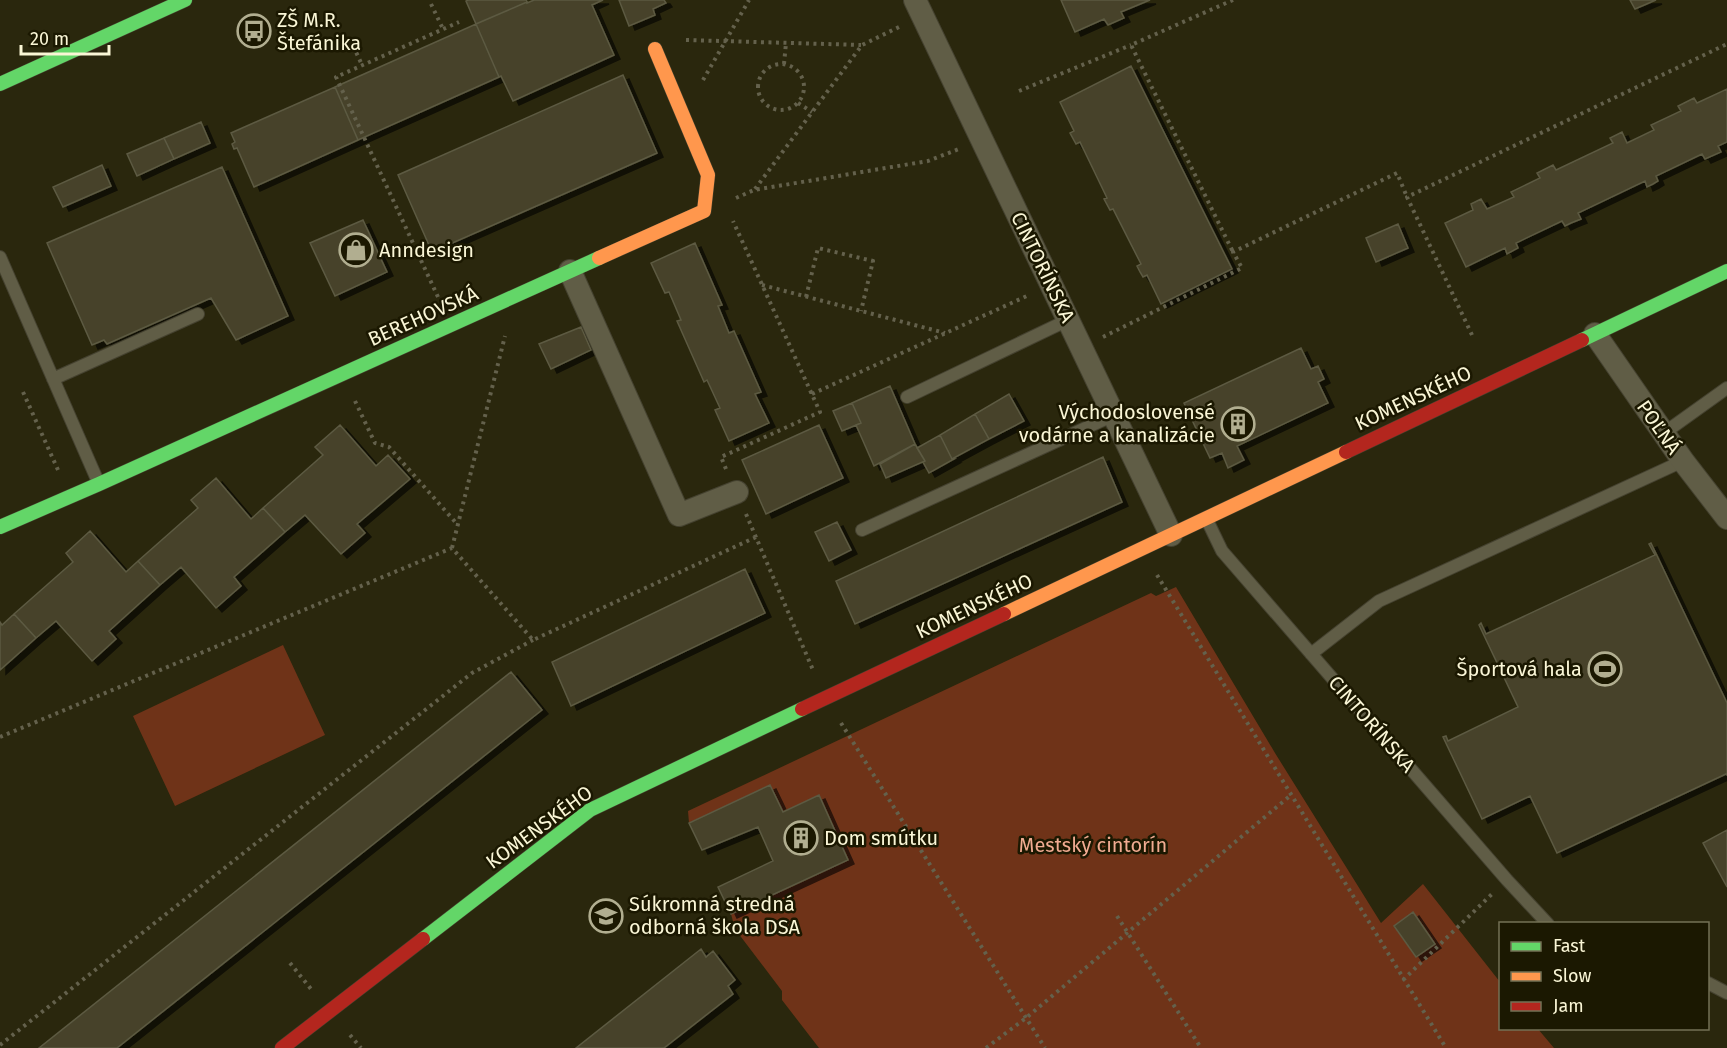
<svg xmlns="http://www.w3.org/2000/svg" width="1727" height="1048" viewBox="0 0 1727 1048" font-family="'Fira Sans',sans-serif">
	<defs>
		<filter id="shadow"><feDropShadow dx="6" dy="4" stdDeviation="0" flood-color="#0009"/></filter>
	</defs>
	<rect width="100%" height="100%" fill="#2a270d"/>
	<!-- green -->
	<path fill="#6f3318" d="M1176,587L1275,753L1381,923L1423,884L1500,982V1028L1538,1029L1554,1048H819L782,1000V991L735,929L731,914L848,860L819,796L783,812L770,785L689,823L688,811L1151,593L1156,596Z
		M283,645L325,735L175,806L133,716Z"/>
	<!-- building -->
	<path fill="#46432b" stroke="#5d5a42" stroke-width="1.5" filter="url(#shadow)" d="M468,0H526L527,2L476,24L466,1Z
		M534,0H603L592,5L614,55L513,101L501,76L499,77L476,24L527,2V3Z
		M619,0H664L666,3L653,9L655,15L629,26Z
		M1061,0H1150L1121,12L1124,18L1108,25L1104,19L1075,32Z
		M1630,0H1656L1635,9Z
		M476,24L499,77L358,140L335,87Z
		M1131,66L1232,269L1161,304L1147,275L1143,277L1140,272L1137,266L1141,264L1113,209L1110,210L1104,199L1107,198L1080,142L1076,144L1070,133L1074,131L1060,102Z
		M623,75L657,153L432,252L398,175Z
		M335,87L358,140L254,187L237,148L234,149L232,144L235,142L231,133Z
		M1727,89V142L1718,146L1721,152L1705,159L1702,154L1656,176L1658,181L1653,184L1647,187L1645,181L1578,213L1581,219L1571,223L1565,226L1562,221L1516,243L1518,248L1507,254L1505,248L1466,267L1445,223L1473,210L1471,204L1481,199L1487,209L1514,197L1511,192L1540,178L1537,173L1553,165L1556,170L1613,143L1610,138L1622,132L1627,143L1654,130L1651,125L1681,111L1678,106L1694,98L1697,103Z
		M201,122L210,143L174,159L164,138Z
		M164,138L174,159L137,176L127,154Z
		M102,165L111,186L63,207L53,187Z
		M222,167L288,316L236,340L211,298L107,344L104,340L92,345L47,243Z
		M363,220L387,272L335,296L310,243Z
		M1398,224L1408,248L1376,262L1366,238Z
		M695,243L722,305L718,306L729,333L734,331L761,392L755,394L769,423L729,441L715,410L720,408L707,380L704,382L677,321L681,320L669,292L665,293L651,263Z
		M581,327L591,350L551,369L539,344Z
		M1301,348L1311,369L1318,366L1324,379L1318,382L1328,403L1237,446L1244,460L1228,468L1222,453L1210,458L1184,403Z
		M890,386L915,444L874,466L856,425L861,423L852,403Z
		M1009,394L1024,421L989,439L975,414Z
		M852,403L861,423L842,431L833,411Z
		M975,414L989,439L952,459L940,435Z
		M340,425L376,466L388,455L410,479L357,524L365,533L341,554L305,515L285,532L263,508L323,455L315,447Z
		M819,425L843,478L766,514L742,460Z
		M940,435L952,459H954L929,473L923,462L925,461L917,448Z
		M915,444L925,461L886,478L880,464Z
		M1103,457L1122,502L855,624L836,581Z
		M216,478L251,519L263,508L285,532L234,577L241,586L216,608L181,567L160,585L138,561L198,508L191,500Z
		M837,522L851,550L829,561L815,532Z
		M90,531L126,572L138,561L160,585L109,631L116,639L92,661L56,621L36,638L14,614L73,562L66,553Z
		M1651,543L1727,703V775L1726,774L1557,853L1530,796L1482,819L1443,737L1446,736L1448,741L1518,707L1479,625L1481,623L1486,634L1655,555L1649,544Z
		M745,569L765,613L571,706L552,662Z
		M14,614L36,638L0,670V622L2,625Z
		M511,672L542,710L518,729L117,1048H39Z
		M770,785L783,812L819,795L848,860L731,914L718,887L773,861L758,827L702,850L689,823Z
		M1727,830V887L1703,843Z
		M1413,912L1435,944L1416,957L1394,926Z
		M701,949L706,957L713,951L735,980L728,986L733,994L664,1048H576Z"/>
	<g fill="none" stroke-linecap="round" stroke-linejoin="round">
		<!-- lane casing -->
		<g stroke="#454230" stroke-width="14">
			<path id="lane" d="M0,257L99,484
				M53,379L198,314
				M907,397L1068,320
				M1664,433L1727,388
				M1207,520L1222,551L1507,880L1548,924
				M862,530L1114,415
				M1311,654L1379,601L1683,461
				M1708,983L1727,993"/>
		</g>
		<!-- street casing -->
		<g stroke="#454230" stroke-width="24">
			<path id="street" d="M915,0L1171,535
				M570,271L679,515L737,492
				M1595,334L1683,461L1727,518"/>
		</g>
		<!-- fast casing -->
		<g stroke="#454230" stroke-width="15">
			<path id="fast" d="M0,84L185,0
				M1582,340L1727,271
				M0,527L99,484L599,258
				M423,939L590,810L802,709"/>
		</g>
		<!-- slow casing -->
		<g stroke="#454230" stroke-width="15">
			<path id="slow" d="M599,258L704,211L708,175L655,49
				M1004,614L1346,452"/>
		</g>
		<!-- jam casing -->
		<g stroke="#454230" stroke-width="15">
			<path id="jam" d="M1346,452L1582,340
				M802,709L1004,614
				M282,1048L423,939"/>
		</g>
		<!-- path -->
		<path stroke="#64614c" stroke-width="4" stroke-dasharray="3 4.5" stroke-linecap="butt" d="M1233,0L1131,45L1233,252
			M431,4L443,29
			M350,39L362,65
			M686,40L861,45
			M758 87a23 23 0 1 1 46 0a23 23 0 1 1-46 0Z
			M784,64L786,43
			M703,80L749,0
			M1019,91L1131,45
			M798,103L812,112
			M755,189L862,45L899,27
			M736,198L754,190L928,161L959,149
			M762,285L945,333
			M438,297L336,77L459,22
			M806,297L818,248L873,261L861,311
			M1472,335L1407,197L1727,44
			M1103,337L1242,268L1233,252L1397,173L1407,197
			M23,392L58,470
			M812,394L1029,295
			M355,401L375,443L389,447L457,524
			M726,469L721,457L820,412L733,221
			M746,514L813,670
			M452,548L505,336
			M1157,575L1446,1048
			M841,723L1045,1048
			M0,737L452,548L533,640L756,537
			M1117,916L1201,1048
			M290,963L311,989
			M1403,980L1493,893
			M350,1035L361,1048
			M0,1045L472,673L533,640
			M986,1048L1026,1018L1291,795"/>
		<!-- lane -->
		<use href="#lane" stroke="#605d46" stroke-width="12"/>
		<!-- street -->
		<use href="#street" stroke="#605d46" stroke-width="22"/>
		<!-- fast -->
		<use href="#fast" stroke="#63d668" stroke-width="14"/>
		<!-- slow -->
		<use href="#slow" stroke="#ff974d" stroke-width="14"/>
		<!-- jam -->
		<use href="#jam" stroke="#b3261e" stroke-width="14"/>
	</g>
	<!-- icons -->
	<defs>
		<g id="bus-ring" transform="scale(1.725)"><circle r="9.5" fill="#1b1801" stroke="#b1ae90" stroke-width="1.5"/><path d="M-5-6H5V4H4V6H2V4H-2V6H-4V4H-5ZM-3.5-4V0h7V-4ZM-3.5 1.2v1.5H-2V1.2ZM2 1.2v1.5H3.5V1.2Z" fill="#b1ae90"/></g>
		<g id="shop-ring" transform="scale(1.725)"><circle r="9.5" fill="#1b1801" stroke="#b1ae90" stroke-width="1.5"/><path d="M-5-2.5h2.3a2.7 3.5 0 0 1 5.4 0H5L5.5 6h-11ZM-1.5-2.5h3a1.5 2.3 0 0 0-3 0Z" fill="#b1ae90"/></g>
		<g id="building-ring" transform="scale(1.725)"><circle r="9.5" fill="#1b1801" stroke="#b1ae90" stroke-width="1.5"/><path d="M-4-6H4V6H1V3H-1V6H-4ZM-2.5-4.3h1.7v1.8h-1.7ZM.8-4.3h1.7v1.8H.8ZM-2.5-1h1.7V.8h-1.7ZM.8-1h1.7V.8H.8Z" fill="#b1ae90"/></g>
		<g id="stadium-ring" transform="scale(1.725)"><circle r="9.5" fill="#1b1801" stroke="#b1ae90" stroke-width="1.5"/><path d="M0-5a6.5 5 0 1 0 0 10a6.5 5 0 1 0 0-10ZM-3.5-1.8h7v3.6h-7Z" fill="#b1ae90"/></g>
		<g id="school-ring" transform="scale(1.725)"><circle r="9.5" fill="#1b1801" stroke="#b1ae90" stroke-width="1.5"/><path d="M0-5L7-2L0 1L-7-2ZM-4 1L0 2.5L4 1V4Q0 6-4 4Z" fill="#b1ae90"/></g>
	</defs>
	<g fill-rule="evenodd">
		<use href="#bus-ring" x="254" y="31"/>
		<use href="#shop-ring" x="356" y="250"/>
		<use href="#building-ring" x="1238" y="424"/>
		<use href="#stadium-ring" x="1605" y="669"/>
		<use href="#building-ring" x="801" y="838"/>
		<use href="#school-ring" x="606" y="916"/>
	</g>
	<g text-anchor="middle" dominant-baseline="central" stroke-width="5" stroke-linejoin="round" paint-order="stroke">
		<!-- poi labels -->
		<g font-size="20" fill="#faf6d6" stroke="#1b1801" text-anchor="start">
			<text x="277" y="20">ZŠ M.R.<tspan x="277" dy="23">Štefánika</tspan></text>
			<text x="379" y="250">Anndesign</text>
			<text x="1215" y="412" text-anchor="end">Východoslovensé<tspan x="1215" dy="23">vodárne a kanalizácie</tspan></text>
			<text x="1582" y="669" text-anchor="end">Športová hala</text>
			<text x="824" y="838">Dom smútku</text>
			<text x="629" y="904">Súkromná stredná<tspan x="629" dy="23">odborná škola DSA</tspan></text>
		</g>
		<!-- street labels -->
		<g font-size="20" fill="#faf6d6" stroke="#1b1801">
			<text transform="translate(1043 267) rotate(64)">CINTORÍNSKA</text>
			<text transform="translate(423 316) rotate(-24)">BEREHOVSKÁ</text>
			<text transform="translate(1413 398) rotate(-25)">KOMENSKÉHO</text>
			<text transform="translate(1659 427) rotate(55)">POĽNÁ</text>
			<text transform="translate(974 606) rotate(-25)">KOMENSKÉHO</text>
			<text transform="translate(1372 724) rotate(49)">CINTORÍNSKA</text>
			<text transform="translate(539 827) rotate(-36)">KOMENSKÉHO</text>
		</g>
		<!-- park labels -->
		<g font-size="20" fill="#f1ab91" stroke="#1b1801">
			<text x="1093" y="845">Mestský cintorín</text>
		</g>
	</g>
	<!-- legend -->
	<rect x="1499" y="922" width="210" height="108" fill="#1b1801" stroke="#747156" stroke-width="1.5"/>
	<rect x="1511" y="942" width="30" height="9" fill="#63d668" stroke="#747156" stroke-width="1.5"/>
	<text x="1553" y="952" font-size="18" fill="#faf6d6">Fast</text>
	<rect x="1511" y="972" width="30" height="9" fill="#ff974d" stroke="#747156" stroke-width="1.5"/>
	<text x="1553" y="982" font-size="18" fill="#faf6d6">Slow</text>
	<rect x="1511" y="1002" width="30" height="9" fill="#b3261e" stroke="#747156" stroke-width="1.5"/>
	<text x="1553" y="1012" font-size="18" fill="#faf6d6">Jam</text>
	<!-- scale -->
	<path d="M21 45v9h88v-9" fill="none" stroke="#faf6d6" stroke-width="3"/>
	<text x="30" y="45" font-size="18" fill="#faf6d6" stroke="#1b1801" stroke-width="4.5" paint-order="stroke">20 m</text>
</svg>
